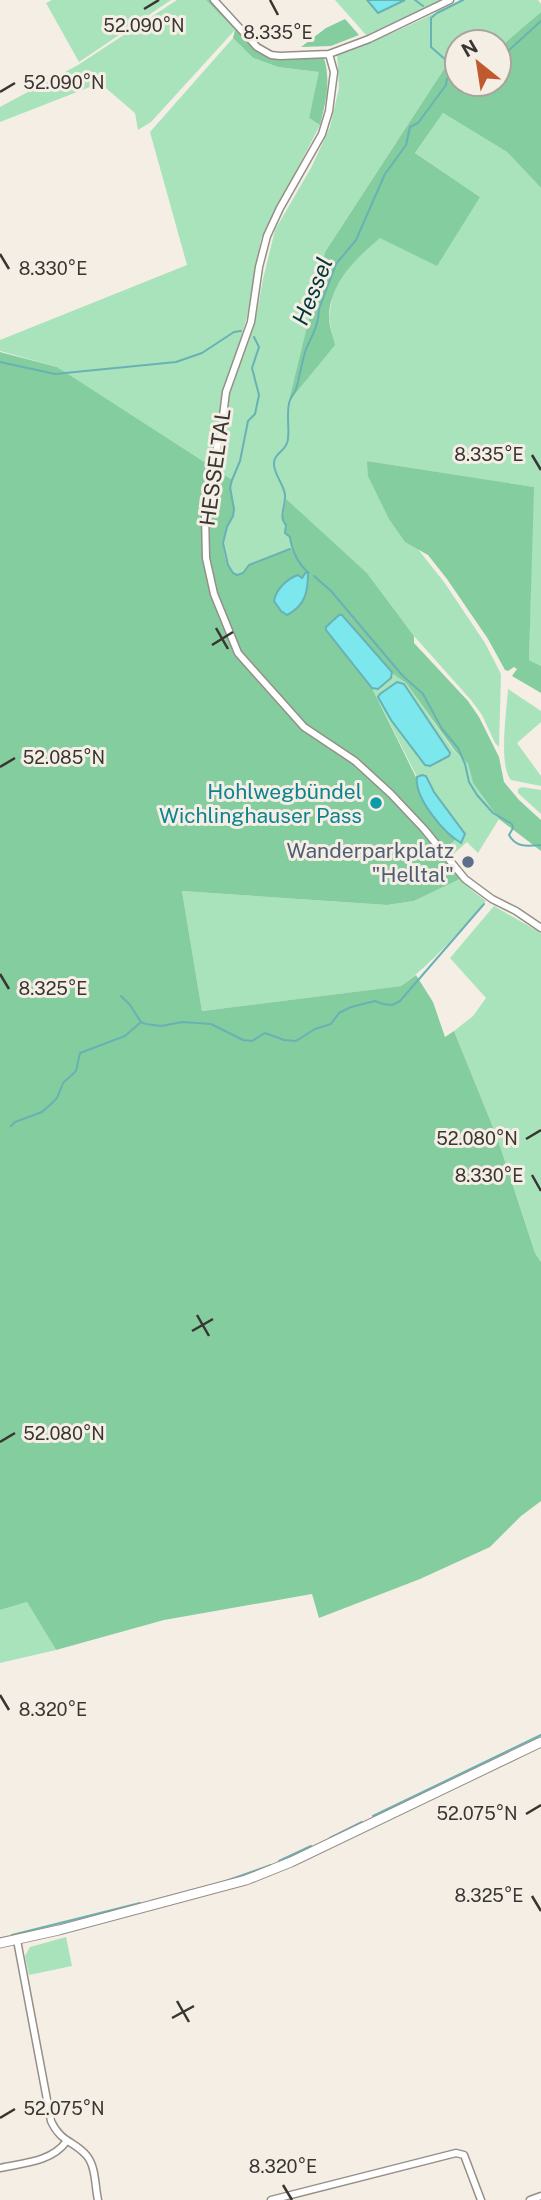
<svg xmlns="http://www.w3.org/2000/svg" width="541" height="2200" viewBox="0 0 541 2200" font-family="'Public Sans',sans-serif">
	<rect width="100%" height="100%" fill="#f5eee5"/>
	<!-- green -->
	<path fill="#a8e3bc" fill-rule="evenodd" d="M52,0H171L79,62L46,3Z
		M177,0H206L235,30L151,122L138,130L135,113L100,83L0,122V107L78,65Z
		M335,0H367L378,13L405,0H446L367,36Z
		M460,0H538L541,4V12L504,45L499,46V42H457V62L446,66L325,252L290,399L334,345L329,318L333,291L350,266L379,238L480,197L415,153L443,113L507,152L541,188V666L529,660L533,487L367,461L405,542L417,548L444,582L485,643L501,674L499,747L495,743L482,715L471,700L414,636L367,573L285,500L282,521L286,524L285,531L290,537L292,549L249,565L243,573L237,575C223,566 221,543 226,527C229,522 233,518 234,511C234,504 231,495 230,488L57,367L0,351V340L187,265L150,132L233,38L253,58L278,67L320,72L309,118L320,125L261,239L247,317L240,341L244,354L255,323L263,279L275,230L312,166L330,127L339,88L337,53C381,40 420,21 460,0Z
		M393,674L406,683L454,751L468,764L473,783L499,819L478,853L467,842L450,857L445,849L455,840L459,843L426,776L422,775L417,777L372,688L375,689L391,678ZM397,682L391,720L378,696L380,693Z
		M508,689L541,711V722L517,743L541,776V786L511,780C498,765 507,710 508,689Z
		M522,787L541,790V814L518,793V789Z
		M460,879L474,892L486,901C460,930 434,962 401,986L202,1011L182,891L387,905L414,901Z
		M494,906L541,933V1262L535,1253L497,1137L454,1031L473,1016L486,998L450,958Z
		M27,1602L56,1650L0,1663V1610Z
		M66,1937L72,1966L29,1975L25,1956L30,1947Z"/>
	<!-- forest -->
	<path fill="#84cd9e" d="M206,0H210L262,54L280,58H324C331,82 326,101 320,125L309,118L319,72L278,67L253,58L233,38L235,30Z
		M541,12V188L507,152L443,113L415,153L480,197L437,266L380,238C356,259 330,282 329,317C329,326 333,336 335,345L289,401L325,252L446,66L457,62V84H499V46L504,44Z
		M345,19L359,35L331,46L301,47L326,28Z
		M0,352L57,367L232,480C229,491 236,502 233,513C232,519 228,523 226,529C221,544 223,566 237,575L243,573L249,565L292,549L290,537L285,533L286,524L282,521L286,499L367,573L414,636V643L468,701L479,717L499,757L504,782L519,800L541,820V851L499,819L473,783L468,764L455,751L406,683L393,674L343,615H339L326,630L372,688L439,824L455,840L439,854L460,879L414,901L387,905L182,891L202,1011L401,986L416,975L433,1002L445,1037L454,1031L497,1137L535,1253L541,1262V1501L521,1516L490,1547L420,1579L319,1618L312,1594L164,1620L56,1650L27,1602L0,1610Z
		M367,461L534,487L529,660L541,666V693L512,676L517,669L514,667L508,671L505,670L488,639L447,579L428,555L405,542L389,519L368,476Z"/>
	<!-- water -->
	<path fill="#7ce7ed" stroke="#68b2b5" stroke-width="2" d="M367,0H405L378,13Z
		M306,572L308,573C308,592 305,606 287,615L281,611L274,601C276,589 287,579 298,575L302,578Z
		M339,615H342L392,672L391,678L378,689L372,688L326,630V627Z
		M397,682L404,684L450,753L449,756L430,766L425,765L391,720L378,697L380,694Z
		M422,775L426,776L434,792L465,834L461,843C444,833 414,798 417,777Z"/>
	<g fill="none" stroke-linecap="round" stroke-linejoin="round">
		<!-- stream -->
		<path stroke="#68b2b5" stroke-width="2" d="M415,0L423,6
			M499,54L508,51L541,21
			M454,67L431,47V18L437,13L463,0
			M254,337L259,347L252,368L259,395L255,414L248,421L240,461L232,480L230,488L234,509L233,516L227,527L223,543L228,565L233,573L237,575L243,573L249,565L290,549
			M0,362L55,374L176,362L202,353L234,332L241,331
			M309,573C298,564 292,551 290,537L285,533L286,525C278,516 286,507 285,495C284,485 275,476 274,465C273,454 284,452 287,443C291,433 285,413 290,400C292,395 296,392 297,386C300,374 302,361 306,349C312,336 319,324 319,309L336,264L356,240L385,174L406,145L410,127L418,123L446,85L447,79L457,68
			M314,576L331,591L402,675L423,694L442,729L458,748L465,764L469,782L477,795L493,813L512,824L513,828L509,835C516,848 528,846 541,845
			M121,996L130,1005L141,1022L146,1024L161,1026L182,1022L211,1024L243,1040L252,1041L265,1033L284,1040L296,1041L315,1029L331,1024L339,1013L351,1007L375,1001L383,1004L392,1005L400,1001L484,904
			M11,1126L15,1122L42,1112L51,1104L57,1098L63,1083L76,1071L80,1053L125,1036L141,1022
			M373,1816L541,1735
			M330,1838L362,1822
			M279,1861L311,1846
			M151,1901L223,1882L271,1865
			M12,1935L140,1903"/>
		<!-- street casing -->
		<g stroke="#968f87" stroke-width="9">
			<path id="street" d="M214,0L257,47L271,55L280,56L329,54L369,39L450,0
				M329,54L334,72L329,111L322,134L280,208L267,236L259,267L251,322L226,392L221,432L210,475L205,514L206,558L214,594L238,653L304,727L355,761L391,794L424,829L465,879L492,899L516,911L541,928
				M17,1940L51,2121C61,2143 75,2141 87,2156C96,2167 95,2187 98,2200
				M0,2168C23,2163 51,2162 66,2142
				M271,2200L456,2153L464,2155L481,2200
				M530,2200L541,2196"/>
		</g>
		<!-- secondary casing -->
		<g stroke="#968f87" stroke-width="11">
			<path id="secondary" d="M0,1943L59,1930L246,1880L291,1862L541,1742"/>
		</g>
		<!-- street -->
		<use href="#street" stroke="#fff" stroke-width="6"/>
		<!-- secondary -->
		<use href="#secondary" stroke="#fff" stroke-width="9"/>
	</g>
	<!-- ticks -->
	<path fill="none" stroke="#383532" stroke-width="2.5" d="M270,0L278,15M144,9L159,0M0,92L15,83M0,254L9,269M532,455L541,470M216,628L228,649M212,645L233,632M0,767L15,758M0,974L9,989M526,1139L541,1130M532,1175L541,1191M197,1315L209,1336M192,1331L213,1319M0,1442L15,1433M0,1695L9,1710M526,1814L541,1805M532,1896L541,1911M177,2001L189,2022M172,2018L194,2006M0,2118L15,2109M283,2185L292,2200"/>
	<!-- markers -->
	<circle fill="#0f9aa8" stroke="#f5eee5" stroke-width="2.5" cx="376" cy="803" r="7"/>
	<circle fill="#5c6f8a" stroke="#f5eee5" stroke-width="2.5" cx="468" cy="862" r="7"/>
	<g text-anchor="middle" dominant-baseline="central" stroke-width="6" stroke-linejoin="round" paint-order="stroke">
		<!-- street labels -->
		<g font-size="21" fill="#383532" stroke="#f5eee5">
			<text transform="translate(215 467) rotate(-82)">HESSELTAL</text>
		</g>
		<!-- culture labels -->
		<g font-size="21" fill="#0d838f" stroke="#f5eee5" text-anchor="end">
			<text x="362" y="791">Hohlwegbündel<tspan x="362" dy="24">Wichlinghauser Pass</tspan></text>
		</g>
		<!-- service labels -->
		<g font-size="21" fill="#4e5e75" stroke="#f5eee5" text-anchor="end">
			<text x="454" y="850">Wanderparkplatz<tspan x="454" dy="24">"Helltal"</tspan></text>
		</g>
		<!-- water labels -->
		<g font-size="23" font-style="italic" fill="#003739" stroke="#f5eee5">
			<text transform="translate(312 291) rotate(-68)">Hessel</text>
		</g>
	</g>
	<g font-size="18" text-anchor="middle" fill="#383532" stroke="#f5eee5" stroke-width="6" stroke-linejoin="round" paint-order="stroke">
		<text x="144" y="32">52.090°N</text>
		<text x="278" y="39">8.335°E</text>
		<text x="64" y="89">52.090°N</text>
		<text x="53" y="275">8.330°E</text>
		<text x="489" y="461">8.335°E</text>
		<text x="64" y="764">52.085°N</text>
		<text x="53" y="995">8.325°E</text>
		<text x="477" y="1145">52.080°N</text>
		<text x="489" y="1182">8.330°E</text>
		<text x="64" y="1440">52.080°N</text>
		<text x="53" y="1716">8.320°E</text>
		<text x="477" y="1820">52.075°N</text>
		<text x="489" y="1902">8.325°E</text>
		<text x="64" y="2115">52.075°N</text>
		<text x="283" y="2173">8.320°E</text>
	</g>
	<!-- north arrow -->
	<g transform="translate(478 63) rotate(330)"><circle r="33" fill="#f5eee5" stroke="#a9a49d" stroke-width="2"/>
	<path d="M0-5L12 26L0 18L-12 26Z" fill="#c0592d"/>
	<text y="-10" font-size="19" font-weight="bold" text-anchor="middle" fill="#383532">N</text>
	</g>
</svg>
